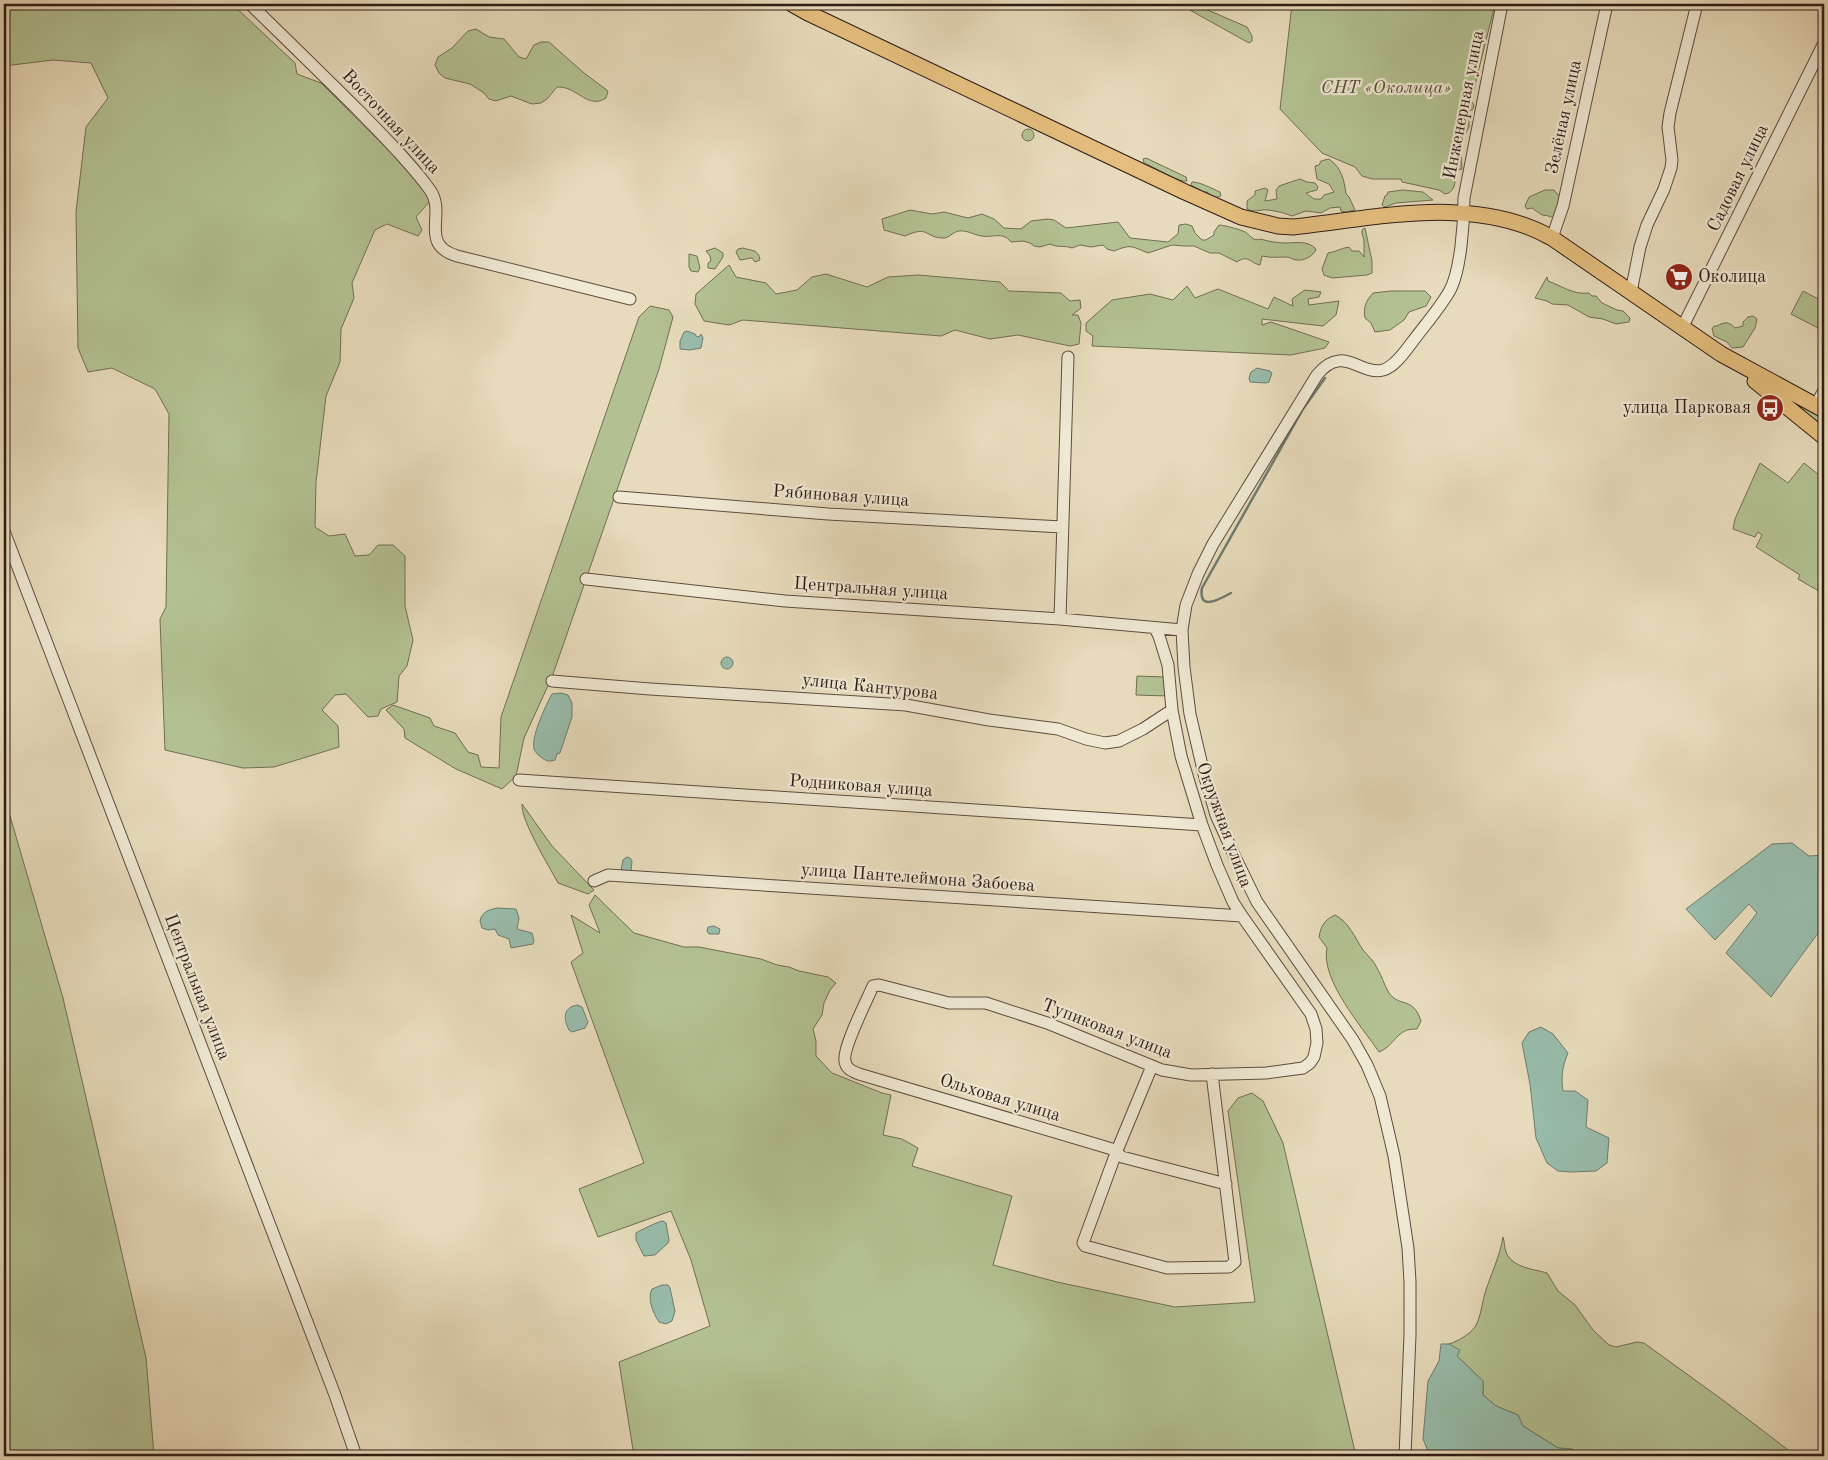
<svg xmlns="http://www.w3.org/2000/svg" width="1828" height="1460" viewBox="0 0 1828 1460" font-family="'Old Standard TT',serif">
	<rect width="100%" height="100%" fill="#e7dbbb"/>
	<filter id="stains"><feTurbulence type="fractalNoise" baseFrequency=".004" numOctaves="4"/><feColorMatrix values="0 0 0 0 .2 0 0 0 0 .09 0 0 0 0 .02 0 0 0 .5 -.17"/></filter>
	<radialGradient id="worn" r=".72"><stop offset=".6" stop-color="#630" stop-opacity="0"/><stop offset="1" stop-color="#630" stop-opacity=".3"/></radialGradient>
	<!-- green -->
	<path fill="#b3c192" stroke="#716e54" d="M7,4H232L295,63L297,74L321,83L427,188L430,201L416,217L422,230L418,236L387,224L375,230L352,283L354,298L341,329L340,362L326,396L316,482L315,527L329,536L345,534L355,556L369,555L378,545H393L405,556V606L413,640L407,666L399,676L397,702L381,709L378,716L368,717L346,694L335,695L322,710L338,726L339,747L274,767L243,768L165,750L160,619L166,607L169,414L155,389L112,368L88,372L78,348L76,212L86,127L108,98L91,63L53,60L4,66V8Z
		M1179,4H1194L1247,27L1252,36V41L1249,43Z
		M1292,4H1495L1471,101L1474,105L1473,109L1469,111V127L1460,143L1462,169L1457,170L1454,168L1453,174H1455C1456,183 1454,193 1445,194L1439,190L1402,182L1401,179H1372L1362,176L1355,167L1322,153L1280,109Z
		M476,29L489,37L504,39L519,57L526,59L534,45L541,42H549L584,73L608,91L606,98C587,110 578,86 557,87L547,99L541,103L532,104L511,96L496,101L489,99L484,93L470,84L445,78L439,73L435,65L438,57L452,48L468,31Z
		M1022 135a6 6 0 1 1 12 0a6 6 0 1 1-12 0Z
		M1146,158L1186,177L1187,181C1179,183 1154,167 1144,163L1143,159Z
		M1329,159C1342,168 1344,180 1346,194L1349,197L1355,210L1346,212L1341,211L1340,207L1330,208L1321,213L1306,211L1292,216C1285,213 1276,211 1268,210C1260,209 1255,213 1247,209V201L1255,195V191L1265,188L1268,190L1265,201L1277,199L1276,190L1279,186L1300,179L1307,182L1315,183L1318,187L1317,190L1306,193L1314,199H1321L1324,195L1334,192L1329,184L1317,179L1315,166L1319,165L1321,161Z
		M1192,182C1200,182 1211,188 1220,192L1221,196L1214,198L1207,192H1203L1191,185Z
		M1403,190L1423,192L1433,200L1396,203L1385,207L1382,205L1385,196L1387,195L1388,192Z
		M1545,190H1554L1559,196H1564L1559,219C1553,218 1548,215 1542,215L1532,208L1527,209L1525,206L1529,197Z
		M910,210L932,214L944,212L968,218L982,214L994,219L1004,228L1021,229L1031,221L1048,219L1054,220L1066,228L1118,222L1130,238L1168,242L1178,234L1179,225L1186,224L1192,226L1195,233L1202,240H1206L1214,235V232L1219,225C1223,225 1238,229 1243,231C1251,234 1251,242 1261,239C1266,241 1279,243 1285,243C1295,243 1308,240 1316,249C1314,256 1304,261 1297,260C1293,260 1290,257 1286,257C1277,257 1270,258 1262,256L1260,265C1250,263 1248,254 1237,262L1219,253H1210L1194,246H1184L1172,245L1148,253C1131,246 1131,244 1114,251L1107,249L1103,245L1091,247L1080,245L1072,248C1064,245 1058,248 1050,244L1040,247L1034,246L1030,243L1023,241L1011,242C1002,231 993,238 982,236C973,235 968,230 959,231C952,232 949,239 942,238C924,237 929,225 905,236L884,230L882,219Z
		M1365,228L1372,261V273L1367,275L1332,278L1324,275L1322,269L1328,253C1336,252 1341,248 1349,247L1352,251H1359L1364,257V240L1362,234V230Z
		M715,248L723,253V257L715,269L708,268V263L711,261L710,256L706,251Z
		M743,248C751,251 759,249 760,260L755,262L752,258L740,260L736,252L738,249Z
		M689,254L697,256L700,268L698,272L691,271L689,267Z
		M729,265L736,277L766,283L776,294L797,290L812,277L826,274L867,287L888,277L918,275L1000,282L1009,291L1061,293L1070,301L1080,300L1081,308L1072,315H1078L1081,323L1079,344L1070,346L1018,335L990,339L955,330L941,336L743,320L729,325L704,321L695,304L696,294Z
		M1547,277L1548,281C1562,286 1573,295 1589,293L1592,296H1596L1602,303L1617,310L1623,311L1630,318L1629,322L1616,324L1603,319L1589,317L1568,305L1552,304L1547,301L1535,298Z
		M1187,286L1195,298L1218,289L1268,309L1274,297L1293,306L1292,299L1305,290L1321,292L1319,297L1308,299L1309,305L1339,301L1336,315L1323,326L1262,319V325L1271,322L1329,342L1325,348L1291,355L1092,346L1093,336L1086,331V323L1112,300L1150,294L1173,300Z
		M1391,291H1425L1431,297L1426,306L1409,312L1404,320L1390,330L1375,332L1371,323L1365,318C1363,307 1366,301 1373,293Z
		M1803,291L1824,302V331L1791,314Z
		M650,306L669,310L673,317L659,369L552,677L524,738L516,776L502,789L456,769L405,738L404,729L386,710L393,705L430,718L434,726L455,733L468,752L478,755L481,767L499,768L501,717L639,317Z
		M1753,316L1757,319L1755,328L1743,347L1732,348L1727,342L1714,336L1712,329L1714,326H1717C1724,322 1729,321 1735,328L1743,326V322L1748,317Z
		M1774,387L1824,415V429Z
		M1760,463L1788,483L1804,463L1824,479V594L1798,579L1800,575L1756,547L1762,535L1758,532L1755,537L1733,529L1735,519Z
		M1137,676L1166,677L1167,696L1136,695Z
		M4,800L8,809L63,998L146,1358L154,1456H4Z
		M522,804L552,846L594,890L588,894L558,883C549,866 521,821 522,804Z
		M595,895L634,933L684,947H699L761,959L777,965L789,967L799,971L828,977L836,983L830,990L824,1003L822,1015L813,1029L816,1041V1056L832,1073L882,1093L891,1095L883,1135L902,1139L918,1148L912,1166L1012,1196L993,1265L1057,1282L1175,1307L1255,1302L1228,1111L1238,1098L1252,1093L1263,1101L1283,1143L1356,1456H634L619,1362L710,1326L691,1260L671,1211L598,1237L579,1189L644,1163L571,962L583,953L571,915L600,933L589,905Z
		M1335,915C1349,922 1355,938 1363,950C1368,956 1374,961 1377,968C1382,976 1384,985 1389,993C1400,1008 1413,996 1421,1021L1417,1029C1396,1028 1396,1045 1379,1052C1362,1027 1320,979 1327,948L1319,937C1321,926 1324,920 1335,915Z
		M1503,1237C1505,1243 1504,1247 1506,1252C1512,1268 1534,1269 1547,1273L1558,1291L1575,1305L1593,1330L1609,1345L1616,1347L1637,1342L1644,1343L1724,1401L1796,1456H1580L1572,1449L1558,1448L1523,1426L1518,1415L1496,1406L1483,1395V1381L1457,1356L1449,1344C1458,1341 1469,1335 1475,1327C1481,1317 1482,1303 1485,1293C1491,1274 1500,1256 1503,1237Z"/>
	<!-- water -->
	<path fill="#98bcab" stroke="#6e7c6f" d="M687,331L695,334L697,337L700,336L701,334L703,338L701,348L690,350L680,349V341L684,332Z
		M1257,368L1270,371L1272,373L1269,382L1266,383L1250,382L1249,378L1251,372Z
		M721 663a6 6 0 1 1 12 0a6 6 0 1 1-12 0Z
		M561,693L568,695L572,703V717L560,753L557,754L555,760C549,762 546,761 541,757C539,756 535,752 534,749C531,736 546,705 552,694Z
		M1792,843L1809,856L1824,855V925L1771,997L1726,953L1757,913L1749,904L1715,940L1686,909L1772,844Z
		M627,857L630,858L632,861L631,871L621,870L623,860Z
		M497,908L516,909L519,918L517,929L532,933L534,941L533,944L511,948L509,939L498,935L495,929L488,930L482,928L480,921C482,912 488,910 497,908Z
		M714,926L720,929L719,934H709L707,931L708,927Z
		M578,1005L582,1007L588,1022L585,1028L572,1032L569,1030C563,1018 563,1007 578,1005Z
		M1541,1027L1553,1034L1568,1053C1562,1067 1561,1077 1563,1091H1575L1588,1100L1586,1127L1609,1138L1607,1163L1596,1171L1571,1172L1558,1171L1547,1163L1536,1138L1530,1084L1522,1043L1529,1032Z
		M663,1221L666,1223L669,1240L668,1243L655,1255L644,1256L636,1240V1233C639,1231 659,1221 663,1221Z
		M662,1285H668L670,1288L675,1311L672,1321L666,1324L659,1322C653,1313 647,1299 652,1289Z
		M1441,1344H1449L1460,1350L1457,1356L1483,1381V1395L1496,1406L1518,1415L1523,1426L1558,1448L1572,1449L1580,1456H1430L1423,1439L1428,1381L1439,1361Z"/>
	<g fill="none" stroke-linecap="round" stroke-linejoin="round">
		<!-- stream -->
		<path stroke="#6e7c6f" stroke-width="2.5" d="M1231,593C1220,599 1198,612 1202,588L1303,409L1325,378"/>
		<!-- minor casing -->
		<g stroke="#5d4c3e" stroke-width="13">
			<path id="minor" d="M250,4C287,40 324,76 361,113C384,137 410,162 430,190C447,214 418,244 457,256L630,299
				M1552,238L1563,206L1607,4
				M1631,292L1640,247L1647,225L1664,189L1671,168L1672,160L1668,127L1670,113L1697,4
				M1682,328L1824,43
				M1816,405L1824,390
				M619,497L828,514L1062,527
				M4,531L335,1395L356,1456
				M586,579L785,601L1060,619L1182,630
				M1060,619L1068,357
				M1155,628L1159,636L1168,665L1172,710L1181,756L1202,825L1217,865L1233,902L1242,916L1311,1014L1316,1029L1317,1043L1314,1057L1310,1063L1303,1068L1266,1073L1191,1075L1162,1070L1047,1023L986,1003H949L879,985L873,986C867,1000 842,1049 845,1061C846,1069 852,1071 859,1074L1112,1149L1122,1157L1226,1184
				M552,681L650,689L906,705L989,720L1058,729L1086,739L1105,743L1119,741L1143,729L1172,710
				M519,780L1202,825
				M594,881L608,875L1242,916
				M1152,1066L1116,1153L1083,1243L1085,1246L1167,1268L1229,1267L1235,1262L1212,1074
				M1405,1456L1410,1335V1282L1408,1248L1394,1156L1380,1096L1367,1065L1353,1040L1257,902L1235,857L1216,815L1204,774L1190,714L1184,667L1182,630L1186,605L1198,574L1213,544L1317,375C1343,343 1360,376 1383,370C1395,367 1406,350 1413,341C1425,325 1439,309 1449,292C1461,272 1464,221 1464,198L1502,4"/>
		</g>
		<!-- major casing -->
		<g stroke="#2f1c15" stroke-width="17">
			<path id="major" d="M792,4L808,13L1185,192L1241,217L1278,226L1293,227C1377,218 1475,194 1552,238L1721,354L1824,410
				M1755,381L1824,437"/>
		</g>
		<!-- minor -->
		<use href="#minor" stroke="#efe8d3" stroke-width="11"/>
		<!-- major -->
		<use href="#major" stroke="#e4be7e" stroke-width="15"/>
	</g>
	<!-- icons -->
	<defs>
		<g id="supermarket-disc" transform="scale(1.4375)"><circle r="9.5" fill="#8f2418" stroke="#efe8d3"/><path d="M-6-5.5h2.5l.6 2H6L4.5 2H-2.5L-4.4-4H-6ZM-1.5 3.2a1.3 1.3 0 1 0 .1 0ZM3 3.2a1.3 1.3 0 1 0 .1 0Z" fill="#fff"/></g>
		<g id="bus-disc" transform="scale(1.4375)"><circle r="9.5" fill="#8f2418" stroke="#efe8d3"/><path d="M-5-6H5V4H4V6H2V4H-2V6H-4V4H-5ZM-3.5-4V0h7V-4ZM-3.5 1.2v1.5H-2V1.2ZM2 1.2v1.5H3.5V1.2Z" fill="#fff"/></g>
	</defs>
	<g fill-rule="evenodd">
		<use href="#supermarket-disc" x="1679" y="277"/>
		<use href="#bus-disc" x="1770" y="408"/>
	</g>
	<g text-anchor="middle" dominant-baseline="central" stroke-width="4.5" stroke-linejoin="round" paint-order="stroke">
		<!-- park labels -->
		<g font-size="18" font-style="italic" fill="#574e3a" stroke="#efe8d3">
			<text x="1386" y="88">СНТ «Околица»</text>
		</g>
		<!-- street labels -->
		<g font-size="18" fill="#2f1c15" stroke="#efe8d3">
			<text transform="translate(1464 105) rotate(-79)">Инженерная улица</text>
			<text transform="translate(1564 117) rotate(-78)">Зелёная улица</text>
			<text transform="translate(391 122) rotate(47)">Восточная улица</text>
			<text transform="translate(1738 178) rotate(-64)">Садовая улица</text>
			<text transform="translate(841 496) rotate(4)">Рябиновая улица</text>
			<text transform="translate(871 589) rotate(4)">Центральная улица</text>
			<text transform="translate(870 687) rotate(6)">улица Кантурова</text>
			<text transform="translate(861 786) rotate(4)">Родниковая улица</text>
			<text transform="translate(1224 825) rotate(70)">Окружная улица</text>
			<text transform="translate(918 878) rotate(4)">улица Пантелеймона Забоева</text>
			<text transform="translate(197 987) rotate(69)">Центральная улица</text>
			<text transform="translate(1107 1029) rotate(21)">Тупиковая улица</text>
			<text transform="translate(1000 1098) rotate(17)">Ольховая улица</text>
		</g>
		<!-- poi labels -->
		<g font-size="18" fill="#2f1c15" stroke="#efe8d3" text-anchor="start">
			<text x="1698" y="277">Околица</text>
			<text x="1751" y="408" text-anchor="end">улица Парковая</text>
		</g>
	</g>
	<!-- margin -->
	<rect width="1828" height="1460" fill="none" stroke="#e7dbbb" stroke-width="20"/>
	<rect x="5" y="5" width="1818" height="1450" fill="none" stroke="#2f1c15" stroke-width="2.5"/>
	<rect x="10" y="10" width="1808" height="1440" fill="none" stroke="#2f1c15"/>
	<rect width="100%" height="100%" filter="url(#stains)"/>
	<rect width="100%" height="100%" fill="url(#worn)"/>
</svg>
